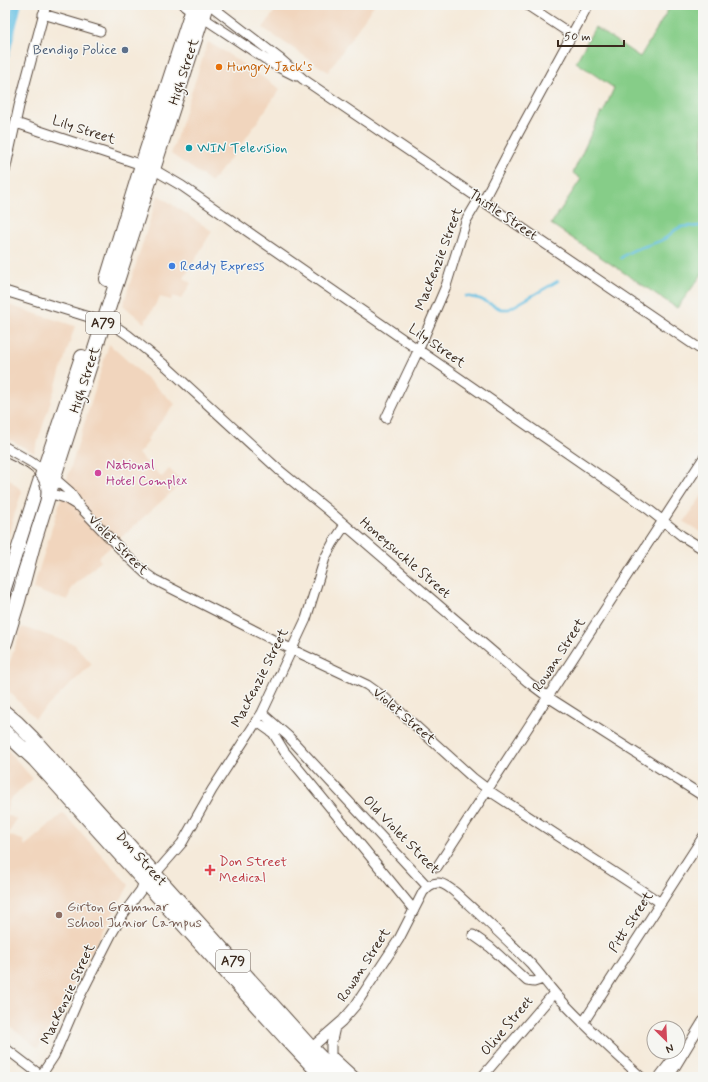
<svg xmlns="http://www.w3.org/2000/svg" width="708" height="1082" viewBox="0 0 708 1082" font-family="Mynerve,sans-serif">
	<rect width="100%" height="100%" fill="#f6f6f2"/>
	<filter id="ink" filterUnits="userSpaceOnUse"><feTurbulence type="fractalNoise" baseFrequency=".025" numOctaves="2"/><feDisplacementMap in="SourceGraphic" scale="8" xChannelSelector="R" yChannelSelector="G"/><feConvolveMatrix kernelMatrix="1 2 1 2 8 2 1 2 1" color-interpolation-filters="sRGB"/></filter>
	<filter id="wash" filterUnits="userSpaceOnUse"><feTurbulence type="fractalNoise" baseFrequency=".012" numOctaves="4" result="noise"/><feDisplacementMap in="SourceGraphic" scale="16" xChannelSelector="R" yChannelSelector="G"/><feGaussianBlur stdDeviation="0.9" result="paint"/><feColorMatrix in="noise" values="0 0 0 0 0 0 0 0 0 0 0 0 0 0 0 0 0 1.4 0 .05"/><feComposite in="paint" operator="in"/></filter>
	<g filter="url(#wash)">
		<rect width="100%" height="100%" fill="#f5eada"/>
		<!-- built -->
		<path fill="#f1d5bd" d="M279,5H374L328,72L263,28Z
			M208,42L225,52L280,89L246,138L212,182L171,154Z
			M158,195L212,231L184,278L191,283L184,295L181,299L173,296L171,300L160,297L144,323L123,305Z
			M5,304L75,326L34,453L5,437Z
			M109,344L175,404L147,439L149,441L138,454L162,477L169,469L183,482L98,558L101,561L71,588L68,600L58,597L57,598L33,589Z
			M5,475L22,491L5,544Z
			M703,494V533L684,522Z
			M22,627L74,644L92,664L35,718L5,687V675Z
			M5,747L33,779L10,799L6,814L16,819L8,835L23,840L25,846L63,813L129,885L38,1048L5,1023Z"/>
		<!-- green -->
		<path fill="#86cd88" stroke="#607c53" d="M671,5H703V273L677,308L551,224L581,179L573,173L601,112L603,113L614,88L576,62L595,27L640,57Z"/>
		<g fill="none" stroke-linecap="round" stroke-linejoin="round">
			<!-- stream -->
			<path stroke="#66c1e4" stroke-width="2.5" d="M621,258C633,247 649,247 664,239C670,236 674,229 681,227C688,225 696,228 703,225
				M466,296L480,299L501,309H509L558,281"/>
			<!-- canal -->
			<path stroke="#66c1e4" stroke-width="9" d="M5,55L17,5"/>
		</g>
	</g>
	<g filter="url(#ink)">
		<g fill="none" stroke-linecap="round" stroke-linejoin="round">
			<!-- minor casing -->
			<g stroke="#57473a" stroke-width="11">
				<path id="minor" d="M184,5L192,11
					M210,5L279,58L303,79L703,351
					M527,5L571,34
					M43,14L100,31
					M202,17L276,66L296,76
					M16,123L142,165
					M153,169L182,186L648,509L682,536L703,549
					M5,171L19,106L46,5
					M483,201L519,132L588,5
					M5,291L95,319
					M104,321L115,326L128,335L167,367L279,470L329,511L528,682L548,697L703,796
					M386,418L418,351L446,286L466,221L479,199
					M5,447L31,462L44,471
					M54,478L70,492L80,507L128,557L145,573L155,580L291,649L367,685L385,698L473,778L494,794L661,903
					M49,493L65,498L78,506
					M262,713L288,736L428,887
					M256,721L273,733L284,751L414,910
					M437,867L703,459
					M155,874L182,843L212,790L262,713L306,619L325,558L333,543L345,525
					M473,935L490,947L527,981L534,982L543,979
					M583,1023L703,837
					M335,1027L331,1045V1055L355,1077
					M5,1048L43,1077
					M311,1048L342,1021L355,1006L399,939L423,892C435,877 444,883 456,893C481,916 507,939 531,964C542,976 551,990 562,1001C587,1028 614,1052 641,1077
					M40,1077L54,1056L78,1000L111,935L122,916L141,890L144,881
					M482,1077L554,993
					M659,1077L679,1051
					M669,1077L703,1021"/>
			</g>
			<!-- highway casing -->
			<g stroke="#57473a" stroke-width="16">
				<path id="highway" d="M107,279L142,165L194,5
					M5,591L40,482L82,357
					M5,643L18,601L33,545L58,464L206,5
					M5,713L17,723L33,739L311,1048L340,1077
					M5,732L35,760L287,1039L323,1077"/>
			</g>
			<!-- minor -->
			<use href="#minor" stroke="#fff" stroke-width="9"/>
			<!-- highway -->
			<use href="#highway" stroke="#fff" stroke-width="14"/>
			<!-- tram -->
			<path stroke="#3b2a1e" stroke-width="1" d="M5,457C24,467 46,474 40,500L5,610"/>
		</g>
	</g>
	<!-- markers -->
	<circle fill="#5c6f8a" stroke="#f6f6f2" stroke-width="1.5" cx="125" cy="50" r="4"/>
	<circle fill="#e8710a" stroke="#f6f6f2" stroke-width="1.5" cx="219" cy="67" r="4"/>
	<circle fill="#0f9aa8" stroke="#f6f6f2" stroke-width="1.5" cx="189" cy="148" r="4"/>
	<circle fill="#3f7fe0" stroke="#f6f6f2" stroke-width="1.5" cx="172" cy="266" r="4"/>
	<circle fill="#d1479c" stroke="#f6f6f2" stroke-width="1.5" cx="98" cy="473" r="4"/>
	<path fill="#e0444e" stroke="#f6f6f2" stroke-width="1.5" d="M208 864h4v4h4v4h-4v4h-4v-4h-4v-4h4z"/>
	<circle fill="#8d6e63" stroke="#f6f6f2" stroke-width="1.5" cx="59" cy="915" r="4"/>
	<g text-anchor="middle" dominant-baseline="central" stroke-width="3" stroke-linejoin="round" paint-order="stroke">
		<!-- shield labels -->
		<g fill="#f6f6f2" stroke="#73675e" stroke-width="1">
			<rect x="86" y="312" width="34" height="22" rx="3"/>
			<rect x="216" y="950" width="34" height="22" rx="3"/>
		</g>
		<g font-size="13" font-weight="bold" fill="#3b2a1e">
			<text x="103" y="323">A79</text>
			<text x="233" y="961">A79</text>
		</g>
		<!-- service labels -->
		<g font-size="14" fill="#4e5e75" stroke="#f6f6f2" text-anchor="end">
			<text x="117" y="50">Bendigo Police</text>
		</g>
		<!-- food labels -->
		<g font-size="14" fill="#c56008" stroke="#f6f6f2" text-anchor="start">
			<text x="227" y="67">Hungry Jack's</text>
		</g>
		<!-- street labels -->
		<g font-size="14" fill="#3b2a1e" stroke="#f6f6f2">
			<text transform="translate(184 72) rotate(-72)">High Street</text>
			<text transform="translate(84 130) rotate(18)">Lily Street</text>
			<text transform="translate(503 215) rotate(34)">Thistle Street</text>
			<text transform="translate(439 259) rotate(-69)">MacKenzie Street</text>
			<text transform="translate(437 346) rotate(35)">Lily Street</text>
			<text transform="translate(85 380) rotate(-72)">High Street</text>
			<text transform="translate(118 545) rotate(45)">Violet Street</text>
			<text transform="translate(405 558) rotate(41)">Honeysuckle Street</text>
			<text transform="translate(559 655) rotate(-57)">Rowan Street</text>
			<text transform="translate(260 678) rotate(-63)">MacKenzie Street</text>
			<text transform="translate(404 716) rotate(41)">Violet Street</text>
			<text transform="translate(401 835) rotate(46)">Old Violet Street</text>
			<text transform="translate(141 859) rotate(48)">Don Street</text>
			<text transform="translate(631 922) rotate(-57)">Pitt Street</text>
			<text transform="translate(364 965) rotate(-57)">Rowan Street</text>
			<text transform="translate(68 994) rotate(-65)">MacKenzie Street</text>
			<text transform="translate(507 1026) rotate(-50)">Olive Street</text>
		</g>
		<!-- culture labels -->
		<g font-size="14" fill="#0d838f" stroke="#f6f6f2" text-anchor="start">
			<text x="197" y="148">WIN Television</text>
		</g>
		<!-- shop labels -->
		<g font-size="14" fill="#366cbe" stroke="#f6f6f2" text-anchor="start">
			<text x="180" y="266">Reddy Express</text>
		</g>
		<!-- hotel labels -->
		<g font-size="14" fill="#b23c85" stroke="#f6f6f2" text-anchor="start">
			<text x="106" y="465">National<tspan x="106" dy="16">Hotel Complex</tspan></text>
		</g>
		<!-- health labels -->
		<g font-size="14" fill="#be3a42" stroke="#f6f6f2" text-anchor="start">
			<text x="219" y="862">Don Street<tspan x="219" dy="16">Medical</tspan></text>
		</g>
		<!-- education labels -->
		<g font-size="14" fill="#785e54" stroke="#f6f6f2" text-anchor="start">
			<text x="67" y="907">Girton Grammar<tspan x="67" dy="16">School Junior Campus</tspan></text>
		</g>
	</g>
	<!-- margin -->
	<rect width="708" height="1082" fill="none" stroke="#f6f6f2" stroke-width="20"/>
	<!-- north arrow -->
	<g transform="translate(666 1040) rotate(156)"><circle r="19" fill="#f6f6f2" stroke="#aba49d"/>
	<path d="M0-3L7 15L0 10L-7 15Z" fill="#d1495b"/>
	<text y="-6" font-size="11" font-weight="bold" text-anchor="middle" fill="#3b2a1e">N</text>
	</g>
	<!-- scale -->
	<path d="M558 40v6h66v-6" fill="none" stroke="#3b2a1e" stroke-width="2"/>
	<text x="564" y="40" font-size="12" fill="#3b2a1e" stroke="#f6f6f2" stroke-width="3" paint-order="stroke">50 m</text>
</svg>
